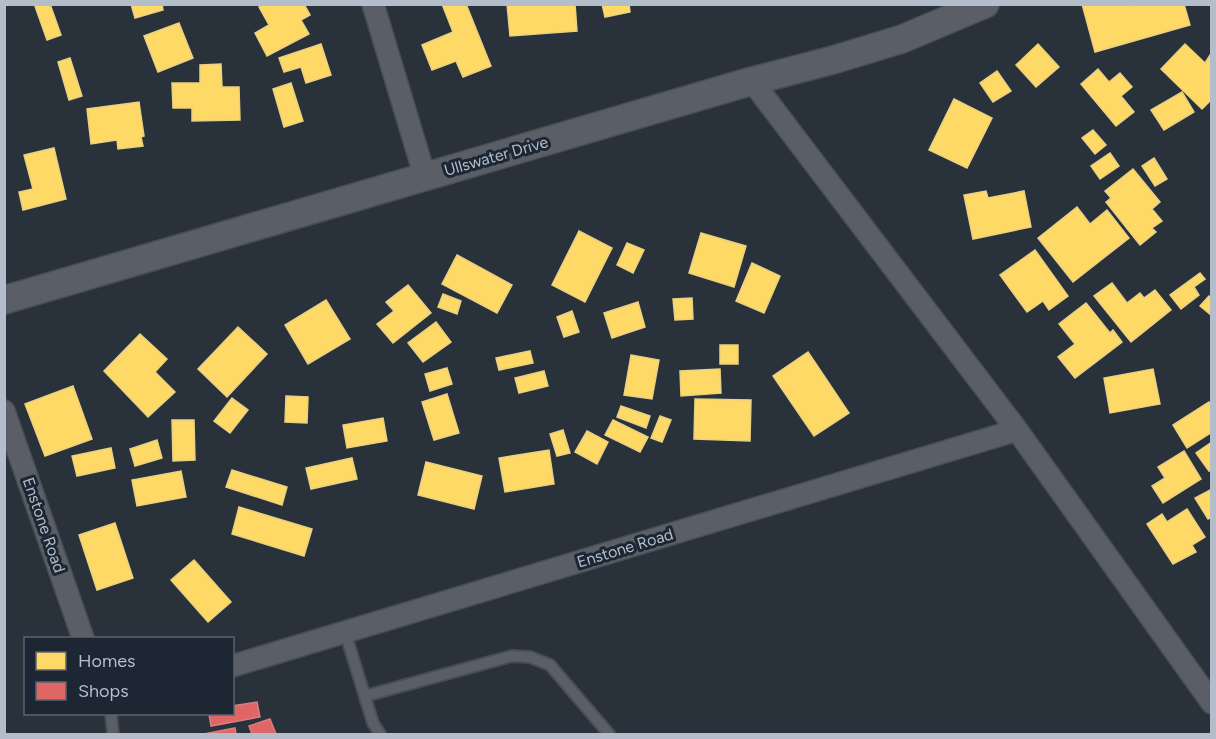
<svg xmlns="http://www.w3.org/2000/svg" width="1216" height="739" viewBox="0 0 1216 739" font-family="Figtree,sans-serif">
	<rect width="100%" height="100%" fill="#29313a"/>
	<!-- homes -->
	<path fill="#ffd966" stroke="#e8d184" stroke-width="1.5" d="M39,4H50L61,35L47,40L35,6Z
		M131,4H162L163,10L135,18Z
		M263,4H304L310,15L301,20L309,34L267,56L255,33L269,25L259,7Z
		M442,4H466L491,66L463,77L456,61L432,70L422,45L453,32Z
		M507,4H575L577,31L510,36Z
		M602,4H629L630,12L605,17Z
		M1082,4H1133L1134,6L1140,4H1184L1190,25L1095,52Z
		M179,23L193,58L158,72L144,36Z
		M321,44L331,75L306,83L301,67L284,72L279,58Z
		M1038,44L1059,67L1036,87L1016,65Z
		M1185,44L1205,63L1212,52V99L1202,109L1161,69Z
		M70,58L82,96L69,100L58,62Z
		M221,64L222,87H239L240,120L192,121V108H173L172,83H200V65Z
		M1098,69L1109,82L1120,73L1132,87L1121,96L1134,112L1116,126L1081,84Z
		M997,71L1011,91L993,102L980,83Z
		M291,83L303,121L284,127L273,89Z
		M1182,92L1194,112L1164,130L1151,110Z
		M954,99L992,118L967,168L929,150Z
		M139,102L144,136L141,137L143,146L118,149L117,140L91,144L87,109Z
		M1093,130L1106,145L1095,154L1082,138Z
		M54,148L66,199L23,210L19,192L33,189L24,155Z
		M1110,153L1119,166L1100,179L1091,166Z
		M1154,158L1167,179L1155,186L1142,166Z
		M1133,169L1160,202L1152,209L1162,221L1152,228L1156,232L1140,245L1106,202L1111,198L1105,191Z
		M986,191L988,198L1024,191L1031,227L973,239L964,195Z
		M1077,207L1090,224L1107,210L1129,238L1073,282L1038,238Z
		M579,231L612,248L585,302L552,285Z
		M701,233L746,246L734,287L689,273Z
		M627,243L644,250L633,273L617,265Z
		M1035,250L1068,296L1049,310L1043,301L1027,312L1000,275Z
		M457,255L512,285L497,313L442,284Z
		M752,263L780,276L764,313L736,301Z
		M1200,273L1205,279L1194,287L1199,295L1181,309L1170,295Z
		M1112,283L1127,303L1140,293L1144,298L1155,290L1171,310L1131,342L1094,296Z
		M408,285L431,313L393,343L377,324L394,311L386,302Z
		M443,294L461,301L457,314L438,307Z
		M1209,296L1212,298V316L1200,306Z
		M692,298L693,319L675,320L673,299Z
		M326,300L350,339L308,364L285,325Z
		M638,302L645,327L612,338L604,313Z
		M1086,303L1110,333L1113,330L1122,342L1075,378L1058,357L1075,344L1059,324Z
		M572,311L579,332L564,337L557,317Z
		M436,322L451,342L423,362L408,343Z
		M238,327L267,354L227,397L198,369Z
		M140,334L167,359L155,372L175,392L148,417L104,371Z
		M720,345H738V364H720Z
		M530,351L533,363L499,370L496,358Z
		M808,352L849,413L814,436L773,376Z
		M631,355L659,360L652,399L624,395Z
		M447,368L452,384L430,391L425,374Z
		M720,369L721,393L681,396L680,371Z
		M1153,369L1160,404L1110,413L1104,378Z
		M544,371L548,386L519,393L515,378Z
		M73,386L92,439L45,456L25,404Z
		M447,394L459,433L434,440L422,402Z
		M286,396L308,397L307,423L285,422Z
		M232,398L248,410L230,433L214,421Z
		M695,399L751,400L750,441L694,439Z
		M1209,402L1212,405V432L1187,448L1173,425Z
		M621,406L650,416L646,428L617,417Z
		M660,416L671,420L662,442L651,438Z
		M383,418L387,441L347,448L343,425Z
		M172,420H194L195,460L173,461Z
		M613,420L648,437L640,452L605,435Z
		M563,430L570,453L557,456L550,434Z
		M587,431L608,442L597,464L575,452Z
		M157,440L162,458L135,466L130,449Z
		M1212,442V470L1209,471L1196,453Z
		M111,448L115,468L77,476L72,456Z
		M549,450L554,484L505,492L499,458Z
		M1184,451L1201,479L1163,503L1152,486L1165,478L1158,467Z
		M352,458L357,479L311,489L306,468Z
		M426,462L482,476L474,509L418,495Z
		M232,470L287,487L282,505L226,487Z
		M181,471L186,497L137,506L132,480Z
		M1212,489V517L1208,519L1195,498Z
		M239,507L312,529L304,556L232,534Z
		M1187,509L1205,537L1192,545L1196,552L1173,564L1147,524L1162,514L1167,522Z
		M115,523L133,578L97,590L79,535Z
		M194,560L231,602L208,622L171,580Z"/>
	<!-- shops -->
	<path fill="#e06666" stroke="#d38084" stroke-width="1.5" d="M257,702L260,717L211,726L209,714H232V706Z
		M270,719L276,734H252L249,726Z
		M235,728L236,734H204Z"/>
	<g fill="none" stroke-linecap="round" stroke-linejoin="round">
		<!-- service casing -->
		<g stroke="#484d54" stroke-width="14">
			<path id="service" d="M345,632L373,723L380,734
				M365,696L512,656L530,657L550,665L609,734
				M111,714L113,734"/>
		</g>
		<!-- minor casing -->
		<g stroke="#484d54" stroke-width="24">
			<path id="minor" d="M373,4L425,177
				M752,81L1017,430L1212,703
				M4,411L83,638
				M232,666L1017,430"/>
		</g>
		<!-- tertiary casing -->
		<g stroke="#484d54" stroke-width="30">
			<path id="tertiary" d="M4,300L752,81L833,60L902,39L985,4"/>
		</g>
		<!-- service -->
		<use href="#service" stroke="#5a5f67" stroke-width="10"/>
		<!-- minor -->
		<use href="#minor" stroke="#5a5f67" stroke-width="21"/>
		<!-- tertiary -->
		<use href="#tertiary" stroke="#5a5f67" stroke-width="27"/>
	</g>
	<g text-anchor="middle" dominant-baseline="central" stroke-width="6" stroke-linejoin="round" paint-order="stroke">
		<!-- street labels -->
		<g font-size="16" fill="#b4bdca" stroke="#1d2734">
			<text transform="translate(496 156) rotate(-16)">Ullswater Drive</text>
			<text transform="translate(44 525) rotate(71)">Enstone Road</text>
			<text transform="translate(625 548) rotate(-17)">Enstone Road</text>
		</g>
	</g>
	<!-- border -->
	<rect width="1216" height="739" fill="none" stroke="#b4bdca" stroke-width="12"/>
	<!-- legend -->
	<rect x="24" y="637" width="210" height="78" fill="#1d2734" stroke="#596370" stroke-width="1.5"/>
	<rect x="36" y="652" width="30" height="18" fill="#ffd966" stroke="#596370" stroke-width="1.5"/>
	<text x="78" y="667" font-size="18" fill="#b4bdca">Homes</text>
	<rect x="36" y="682" width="30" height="18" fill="#e06666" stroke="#596370" stroke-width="1.5"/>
	<text x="78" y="697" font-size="18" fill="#b4bdca">Shops</text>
</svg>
